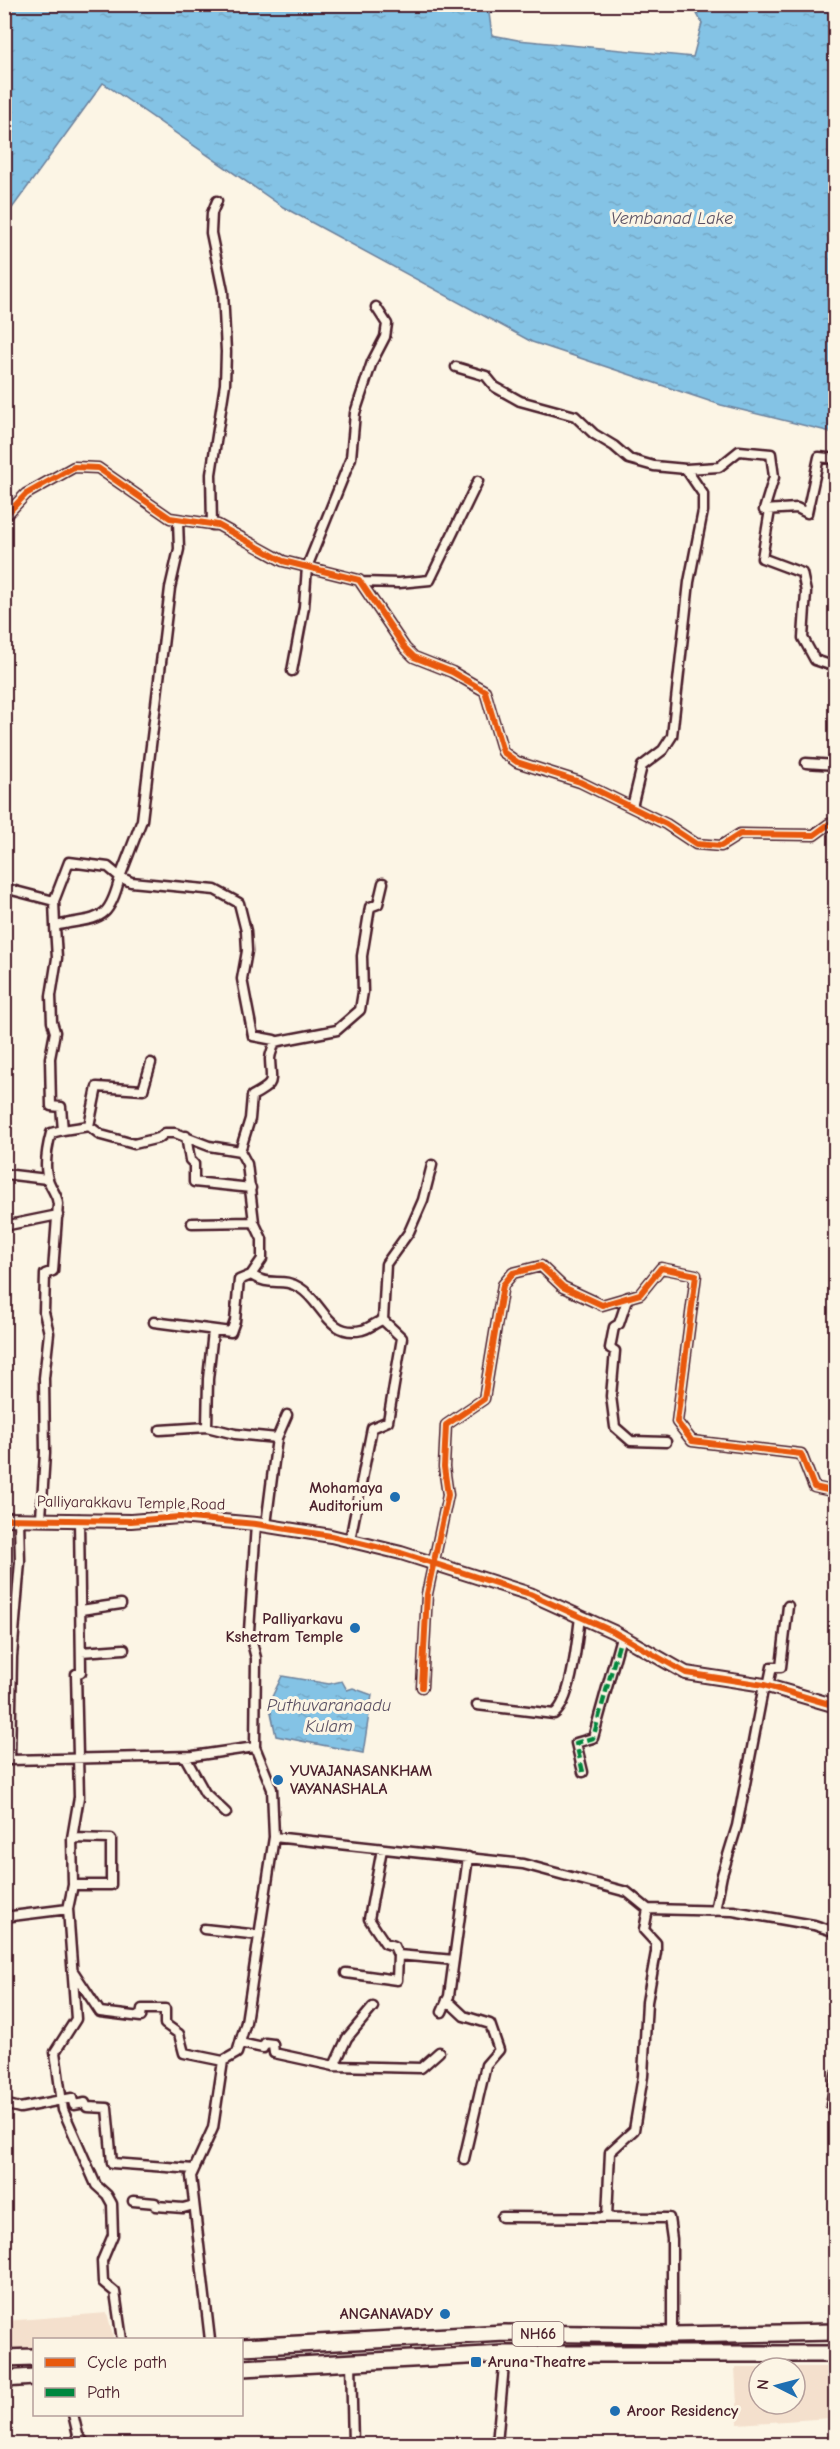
<svg xmlns="http://www.w3.org/2000/svg" width="840" height="2449" viewBox="0 0 840 2449" font-family="'Comic Neue',sans-serif">
	<defs>
		<pattern id="water-ripples" width="26" height="14" patternUnits="userSpaceOnUse" patternTransform="scale(1.5)"><rect width="26" height="14" fill="#84c3e5"/><path d="M2 4q2-2 4 0t4 0M15 11q2-2 4 0t4 0" fill="none" stroke="#74a7c5"/></pattern>
	</defs>
	<rect width="100%" height="100%" fill="#fcf5e5"/>
	<filter id="ink" filterUnits="userSpaceOnUse"><feTurbulence type="fractalNoise" baseFrequency=".0167" numOctaves="2"/><feDisplacementMap in="SourceGraphic" scale="12" xChannelSelector="R" yChannelSelector="G"/><feConvolveMatrix kernelMatrix="1 2 1 2 8 2 1 2 1" color-interpolation-filters="sRGB"/></filter>
	<g filter="url(#ink)">
		<!-- built -->
		<path fill="#f4e0cd" fill-rule="evenodd" d="M107,2313L114,2339L34,2340V2352L5,2353V2321Z
			M735,2367H830L831,2418L738,2424ZM759,2368H795V2404H759Z"/>
		<!-- water -->
		<path fill="url(#water-ripples)" stroke="#6d819b" stroke-width="1.5" d="M4,5H517L489,13L492,35L518,40L693,57L702,23L692,5H835V433L721,405L532,342L283,207L103,83L5,218Z
			M282,1676L329,1684L342,1681L347,1690L353,1688L372,1695L363,1753L276,1736L269,1703Z"/>
		<g fill="none" stroke-linecap="round" stroke-linejoin="round">
			<!-- street casing -->
			<g stroke="#4a1f2b" stroke-width="13">
				<path id="street" d="M456,367L486,376L495,387L520,401L575,416L594,434L614,446L629,459L654,466L686,469L703,494V511L689,582L672,736L663,750L642,766L632,807
					M686,469L719,467L739,451L771,454L774,477L764,510L797,508L807,513L819,457L836,459
					M770,510L762,558L802,573L806,592L803,638L815,660L836,667
					M4,517L26,494L74,467L98,468L170,518L218,525L283,561L359,580L405,648L414,657L452,672L485,691L503,752L517,762L580,782L666,824L696,844L721,846L740,834L814,835L829,824L836,828
					M212,525L211,474L225,384L226,352L223,291L211,233L212,213L217,201
					M361,582L399,583L430,580L478,481
					M292,671L304,607L307,567L351,458L355,413L372,362L385,337L387,324L376,307
					M806,763L836,765
					M4,888L54,901L69,862L108,867L120,877L142,820L170,588L179,549L178,520
					M54,901L55,926C99,916 108,925 120,877L131,882L215,890L239,903L246,931L247,951L242,979L253,1036L274,1040C275,1047 270,1052 270,1059C271,1084 276,1083 252,1096L250,1119L240,1151L247,1164L254,1222L262,1239V1259L251,1275C272,1288 281,1276 300,1288C322,1301 328,1338 362,1330C368,1329 376,1322 383,1320
					M274,1042L337,1030L360,1010L363,992L362,956L370,907L378,904L383,883
					M89,1126L97,1087L143,1090L151,1063
					M63,1130L89,1126L101,1135L134,1144L159,1138L165,1133H175L209,1146L240,1151
					M186,1136L190,1160L194,1164V1182L251,1188
					M4,1174L47,1179
					M192,1223L254,1222
					M4,1226L58,1215
					M628,1297L619,1324L614,1327L610,1348L615,1351L611,1396L615,1427L631,1441L666,1442
					M154,1322L231,1332L235,1321L239,1280L251,1275
					M213,1331L208,1379L207,1427L235,1434L277,1438L266,1525
					M160,1430L207,1427
					M277,1438L287,1415
					M41,1518L45,1453L44,1378L49,1333L44,1312L45,1274L53,1271L58,1204C57,1194 53,1192 49,1182C43,1168 47,1148 51,1133L63,1130L61,1107L51,1106L50,1058L55,1032L52,1022L51,996L57,958L55,926
					M350,1540L372,1428L388,1421L402,1338L383,1320L386,1264L409,1232L423,1200L432,1165
					M81,1610L121,1604
					M81,1652L124,1649
					M768,1686L772,1667H781L788,1606
					M422,1687L427,1594L448,1495L444,1467L446,1425L484,1399L503,1285L513,1273L541,1266L563,1287L602,1305L640,1294L661,1268L696,1275L677,1422L692,1441L801,1454L814,1487L836,1492
					M477,1705L554,1714C572,1701 577,1640 580,1617
					M4,1755L10,1760L193,1756L255,1747
					M185,1757L205,1793L226,1813
					M10,1760L12,1657L20,1562L19,1518
					M583,1772L576,1743L593,1738L621,1637
					M274,1837L523,1864L627,1892L648,1909L733,1911L814,1925L836,1932
					M72,1838L111,1839V1885H73
					M382,1849L369,1919L385,1943L394,1946L398,1955
					M68,1909L73,1885L72,1838L79,1797L76,1674L81,1672L79,1519
					M715,1911L722,1875L737,1826L764,1685
					M4,1917L68,1909L76,2019L55,2052L63,2110L96,2185L107,2195L112,2204L113,2235L102,2261L103,2282L115,2292L122,2340
					M204,1929L259,1935
					M73,1971L100,2012L141,2017L142,2009H165V2024L179,2034L184,2053L223,2061
					M346,1973L397,1980L398,1955L454,1960
					M447,2000L464,2016L490,2024L499,2050L486,2065L464,2159
					M442,2012L449,1996L468,1857
					M240,2043L263,2048L265,2043L273,2044L274,2053L334,2066L421,2068L439,2052
					M334,2066L347,2038L373,2007
					M4,2104L20,2108L72,2098L74,2105L85,2103L87,2107L107,2108L112,2163L194,2169
					M831,2105L836,2075
					M133,2201L155,2203L156,2206L183,2208L194,2205
					M502,2217L669,2218L672,2239V2335
					M607,2217L610,2152L634,2130L643,2076L647,2002L656,1952V1943L644,1930L648,1909
					M210,2340L191,2176L213,2128L223,2061L237,2053L246,2022L274,1837L272,1789L255,1747L256,1658L249,1631L256,1524
					M351,2362L353,2444
					M73,2414L78,2435L85,2444
					M497,2444L505,2354
					M835,2444L836,2438"/>
			</g>
			<!-- secondary casing -->
			<g stroke="#4a1f2b" stroke-width="16">
				<path id="secondary" d="M4,1519L131,1521L179,1517L256,1524L331,1536L401,1553L530,1594L614,1632L686,1673L764,1685L836,1706"/>
			</g>
			<!-- highway casing -->
			<g stroke="#4a1f2b" stroke-width="20">
				<path id="highway" d="M242,2347L505,2333L672,2335L836,2332
					M4,2358L34,2357
					M242,2368L505,2354H836
					M4,2379L34,2377"/>
			</g>
			<!-- street -->
			<use href="#street" stroke="#fcf5e5" stroke-width="8"/>
			<!-- secondary -->
			<use href="#secondary" stroke="#fcf5e5" stroke-width="12"/>
			<!-- highway -->
			<use href="#highway" stroke="#fcf5e5" stroke-width="15"/>
			<!-- quiet -->
			<path stroke="#00873e" stroke-width="4.5" stroke-dasharray="9 4.5" stroke-linecap="butt" d="M583,1772L576,1743L593,1738L621,1637"/>
			<!-- cycleway casing -->
			<g stroke="#fcf5e5" stroke-width="10">
				<path id="cycleway" d="M4,517L26,494L74,467L98,468L170,518L218,525L283,561L359,580L405,648L414,657L452,672L485,691L503,752L517,762L580,782L666,824L696,844L721,846L740,834L814,835L829,824L836,828
					M4,1519L131,1521L179,1517L256,1524L331,1536L401,1553L530,1594L614,1632L686,1673L764,1685L836,1706
					M422,1687L427,1594L448,1495L444,1467L446,1425L484,1399L503,1285L513,1273L541,1266L563,1287L602,1305L640,1294L661,1268L696,1275L677,1422L692,1441L801,1454L814,1487L836,1492"/>
			</g>
			<!-- cycleway -->
			<use href="#cycleway" stroke="#e8590c" stroke-width="6"/>
		</g>
	</g>
	<!-- markers -->
	<g fill="#1f6fb2" stroke="#fcf5e5" stroke-width="2">
		<circle cx="395" cy="1497" r="6"/>
		<circle cx="355" cy="1628" r="6"/>
		<circle cx="278" cy="1780" r="6"/>
		<circle cx="445" cy="2314" r="6"/>
		<rect x="470" y="2356" width="12" height="12" rx="3"/>
		<circle cx="615" cy="2411" r="6"/>
	</g>
	<g text-anchor="middle" dominant-baseline="central" stroke-width="6" stroke-linejoin="round" paint-order="stroke">
		<!-- shield labels -->
		<rect fill="#fcf5e5" stroke="#7f5f63" stroke-width="1.5" x="512.5" y="2322" width="51" height="24" rx="4.5"/>
		<g font-size="15" font-weight="bold" fill="#4a1f2b">
			<text x="538" y="2334">NH66</text>
		</g>
		<!-- poi labels -->
		<g font-size="16" font-weight="bold" fill="#4a1f2b" stroke="#fcf5e5" text-anchor="end">
			<text x="383" y="1488">Mohamaya<tspan x="383" dy="18">Auditorium</tspan></text>
			<text x="343" y="1619">Palliyarkavu<tspan x="343" dy="18">Kshetram Temple</tspan></text>
			<text x="290" y="1771" text-anchor="start">YUVAJANASANKHAM<tspan x="290" dy="18">VAYANASHALA</tspan></text>
			<text x="433" y="2314">ANGANAVADY</text>
			<text x="488" y="2362" text-anchor="start">Aruna Theatre</text>
			<text x="627" y="2411" text-anchor="start">Aroor Residency</text>
		</g>
		<!-- street labels -->
		<g font-size="16" fill="#4a1f2b" stroke="#fcf5e5">
			<text transform="translate(131 1503) rotate(1)">Palliyarakkavu Temple Road</text>
		</g>
		<!-- water labels -->
		<g font-size="18" font-style="italic" fill="#5b5063" stroke="#fcf5e5">
			<text x="672" y="218">Vembanad Lake</text>
			<text x="329" y="1705">Puthuvaranaadu<tspan x="329" dy="21">Kulam</tspan></text>
		</g>
	</g>
	<!-- margin -->
	<rect width="840" height="2449" fill="none" stroke="#fcf5e5" stroke-width="24"/>
	<rect x="12" y="12" width="816" height="2425" fill="none" stroke="#4a1f2b" stroke-width="2" filter="url(#ink)"/>
	<!-- legend -->
	<rect x="33" y="2338" width="210" height="78" fill="#fcf5e5" stroke="#b59f9b" stroke-width="1.5"/>
	<rect x="45" y="2358" width="30" height="9" fill="#e8590c" stroke="#b59f9b" stroke-width="1.5"/>
	<text x="87" y="2368" font-size="18" fill="#4a1f2b">Cycle path</text>
	<rect x="45" y="2388" width="30" height="9" fill="#00873e" stroke="#b59f9b" stroke-width="1.5"/>
	<text x="87" y="2398" font-size="18" fill="#4a1f2b">Path</text>
	<!-- north arrow -->
	<g transform="translate(777 2386) rotate(276)"><circle r="28" fill="#fcf5e5" stroke="#b59f9b" stroke-width="1.5"/>
	<path d="M0-4.5L10 22L0 15L-10 22Z" fill="#1f6fb2"/>
	<text y="-9" font-size="16" font-weight="bold" text-anchor="middle" fill="#4a1f2b">N</text>
	</g>
</svg>
